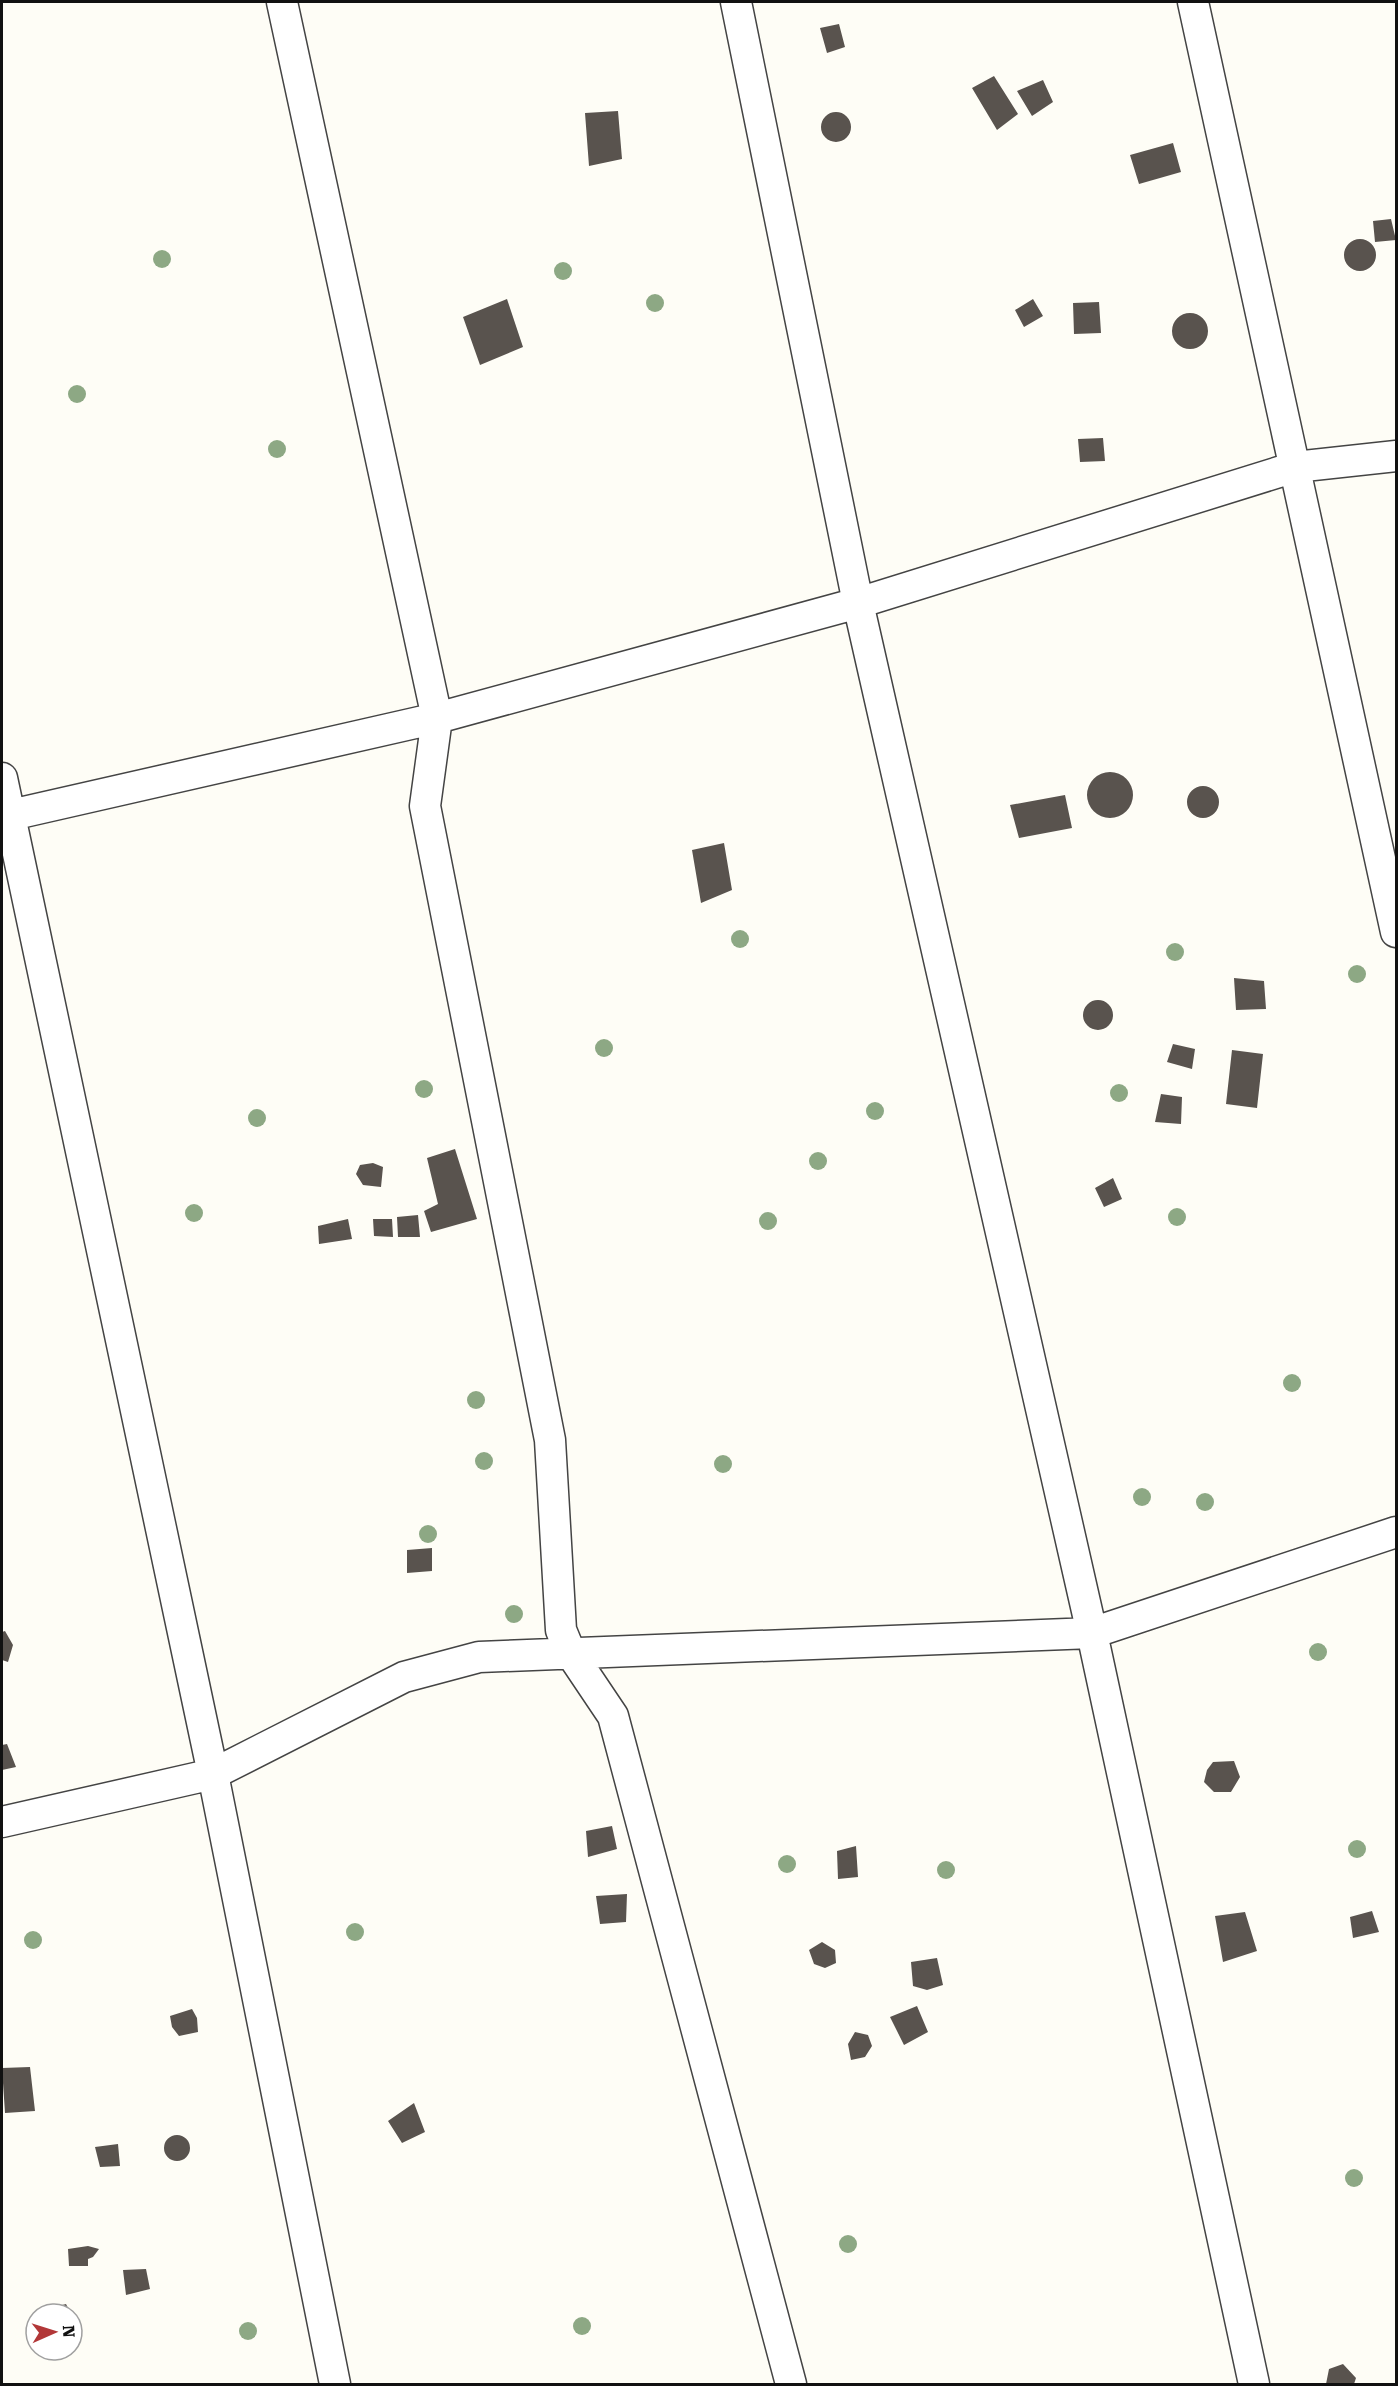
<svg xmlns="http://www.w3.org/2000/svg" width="1398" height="2386" viewBox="0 0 1398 2386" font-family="'Roboto Serif',serif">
	<rect width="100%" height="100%" fill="#fefdf6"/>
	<!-- building -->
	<path fill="#59534e" d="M839,24L845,47L827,53L820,28Z
		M994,76L1018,114L997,130L972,88Z
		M1043,80L1053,102L1032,116L1017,91Z
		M618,111L622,159L589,166L585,113Z
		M821 127a15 15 0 1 1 30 0a15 15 0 1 1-30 0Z
		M1173,143L1181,172L1139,184L1130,155Z
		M1391,219L1396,240L1375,242L1373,221Z
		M1344 255a16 16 0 1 1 32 0a16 16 0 1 1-32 0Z
		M507,299L523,347L480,365L463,317Z
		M1033,299L1043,316L1024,327L1015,310Z
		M1099,302L1101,333L1074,334L1073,303Z
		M1172 331a18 18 0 1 1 36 0a18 18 0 1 1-36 0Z
		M1103,438L1105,461L1080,462L1078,439Z
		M1087 795a23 23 0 1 1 46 0a23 23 0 1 1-46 0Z
		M1187 802a16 16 0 1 1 32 0a16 16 0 1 1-32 0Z
		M1065,795L1072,828L1019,838L1010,805Z
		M724,843L732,890L701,903L692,850Z
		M1234,978L1264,981L1266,1009L1236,1010Z
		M1083 1015a15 15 0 1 1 30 0a15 15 0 1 1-30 0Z
		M1173,1044L1195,1049L1192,1069L1167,1062Z
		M1232,1050L1263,1054L1257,1108L1226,1104Z
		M1161,1094L1182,1097L1181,1124L1155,1122Z
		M455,1149L477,1219L431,1232L424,1211L438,1204L427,1158Z
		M373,1163L383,1167L381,1187L363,1185L356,1174L360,1165Z
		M1113,1178L1122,1199L1104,1207L1095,1188Z
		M418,1215L420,1237H398L397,1217Z
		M348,1219L352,1239L319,1244L318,1226Z
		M373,1219H392L393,1237L374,1236Z
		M432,1548V1571L407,1573V1550Z
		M5,1631L13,1645L8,1662L2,1660V1632Z
		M7,1744L16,1767L2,1770V1745Z
		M1234,1761L1240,1777L1231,1792H1214L1204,1782L1207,1770L1213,1762Z
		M612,1826L617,1849L588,1857L586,1831Z
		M856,1846L858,1877L838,1879L837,1851Z
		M627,1894L626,1922L600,1924L596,1896Z
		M1372,1911L1379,1932L1353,1938L1350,1917Z
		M1245,1912L1257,1951L1223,1962L1215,1916Z
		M822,1942L835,1950L836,1963L825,1968L814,1964L809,1950Z
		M937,1958L943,1985L927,1990L913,1986L911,1962Z
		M917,2006L928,2032L904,2045L890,2017Z
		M192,2009L197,2018L198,2032L179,2036L172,2027L170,2016Z
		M855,2032L868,2035L872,2046L865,2057L851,2060L848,2044Z
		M30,2067L35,2111L5,2113L2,2068Z
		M414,2103L425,2132L402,2143L388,2121Z
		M164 2148a13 13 0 1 1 26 0a13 13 0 1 1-26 0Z
		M118,2144L120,2166L100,2167L95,2147Z
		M88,2246L99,2249L93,2257L88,2259V2266H69L68,2249Z
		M146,2269L150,2289L126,2295L123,2270Z
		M66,2304L71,2314H44L43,2310Z
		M1343,2364L1356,2378L1354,2384H1326L1329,2369Z"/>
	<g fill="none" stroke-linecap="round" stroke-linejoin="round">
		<!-- minor casing -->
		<g stroke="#444" stroke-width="33">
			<path id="minor" d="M282,2L437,718L425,806L550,1440L561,1630L570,1652L613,1716L791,2384
				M736,2L858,603L1092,1633L1254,2384
				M1193,2L1396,932
				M2,778L213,1774L335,2384
				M2,817L437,718L858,603L1295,467L1396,456
				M2,1822L213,1774L404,1677L479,1657L1092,1633L1396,1532"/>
		</g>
		<!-- minor -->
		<use href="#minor" stroke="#fff" stroke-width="30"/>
	</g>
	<!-- trees -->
	<g fill="#8da884">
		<circle cx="162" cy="259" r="9"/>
		<circle cx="563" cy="271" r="9"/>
		<circle cx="655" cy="303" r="9"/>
		<circle cx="77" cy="394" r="9"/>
		<circle cx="277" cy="449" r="9"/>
		<circle cx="740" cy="939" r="9"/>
		<circle cx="1175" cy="952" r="9"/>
		<circle cx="1357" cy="974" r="9"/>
		<circle cx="604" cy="1048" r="9"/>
		<circle cx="424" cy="1089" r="9"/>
		<circle cx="1119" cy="1093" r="9"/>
		<circle cx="875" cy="1111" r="9"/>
		<circle cx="257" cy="1118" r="9"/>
		<circle cx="818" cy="1161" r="9"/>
		<circle cx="194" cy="1213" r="9"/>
		<circle cx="1177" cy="1217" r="9"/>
		<circle cx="768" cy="1221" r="9"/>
		<circle cx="1292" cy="1383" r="9"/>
		<circle cx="476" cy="1400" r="9"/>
		<circle cx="484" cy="1461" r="9"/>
		<circle cx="723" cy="1464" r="9"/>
		<circle cx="1142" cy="1497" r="9"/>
		<circle cx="1205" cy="1502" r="9"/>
		<circle cx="428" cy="1534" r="9"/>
		<circle cx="514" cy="1614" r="9"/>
		<circle cx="1318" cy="1652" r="9"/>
		<circle cx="1357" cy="1849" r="9"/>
		<circle cx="787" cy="1864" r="9"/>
		<circle cx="946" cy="1870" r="9"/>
		<circle cx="355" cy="1932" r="9"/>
		<circle cx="33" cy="1940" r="9"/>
		<circle cx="1354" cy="2178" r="9"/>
		<circle cx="848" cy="2244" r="9"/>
		<circle cx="582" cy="2326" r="9"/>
		<circle cx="248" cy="2331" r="9"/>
	</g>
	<!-- border -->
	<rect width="1398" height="2386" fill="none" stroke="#111111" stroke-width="6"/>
	<!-- north arrow -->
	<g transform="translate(54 2332) rotate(87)"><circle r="28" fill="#ffffff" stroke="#a0a0a0" stroke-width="1.5"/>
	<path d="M0-4.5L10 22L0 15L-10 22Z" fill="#b23738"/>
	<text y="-9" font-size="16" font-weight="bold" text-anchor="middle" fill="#111111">N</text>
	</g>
</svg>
